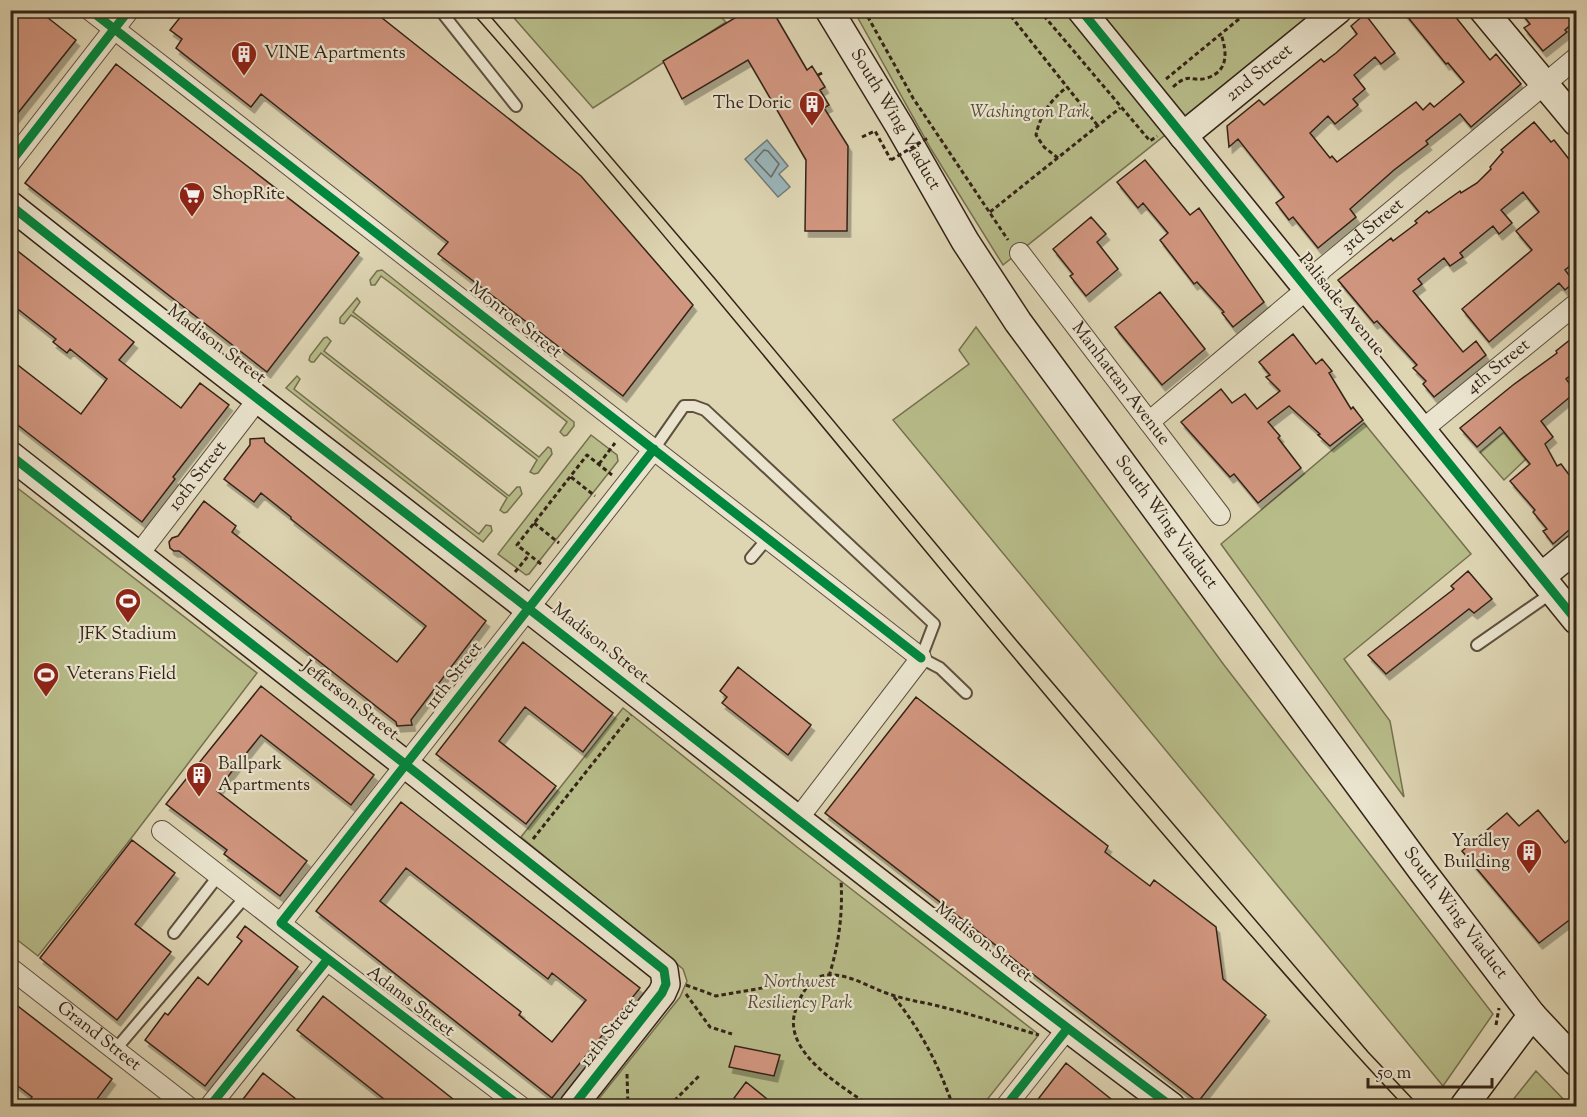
<svg xmlns="http://www.w3.org/2000/svg" width="1587" height="1117" viewBox="0 0 1587 1117" font-family="'Sorts Mill Goudy',serif">
	<defs>
		<filter id="shadow"><feDropShadow dx="3.5" dy="6" stdDeviation="0" flood-color="#0004"/></filter>
	</defs>
	<rect width="100%" height="100%" fill="#ded5b3"/>
	<filter id="stains"><feTurbulence type="fractalNoise" baseFrequency=".00333" numOctaves="4"/><feColorMatrix values="0 0 0 0 .2 0 0 0 0 .09 0 0 0 0 .02 0 0 0 .5 -.17"/></filter>
	<radialGradient id="worn" r=".72"><stop offset=".6" stop-color="#630" stop-opacity="0"/><stop offset="1" stop-color="#630" stop-opacity=".3"/></radialGradient>
	<!-- green -->
	<path fill="#b7bc89" stroke="#767050" stroke-width="1.5" d="M508,11H715L726,22L593,108Z
		M854,11H1320L1003,265L931,149Z
		M382,270L574,422V426L567,435L564,436L560,432L567,422L397,288L381,276L375,285H371L370,280L377,271Z
		M357,298L360,302L353,312L539,457L548,447L551,449L552,454L538,473L534,474L530,472L537,460L356,318L351,315L344,324L340,323V318Z
		M976,327L1224,665L1493,1014L1443,1086L893,420L969,364L959,350Z
		M327,337L331,341L324,351L504,492L509,496L517,487H520L522,494L507,512L504,513L500,510L507,498L326,357L321,353L314,362H311L309,360L310,356L324,338Z
		M297,376L300,379L294,389L479,534L486,525L491,526L492,531L483,542L286,388Z
		M1364,423L1471,554L1344,659L1390,721L1404,797L1221,544Z
		M1504,432L1526,459L1504,480L1480,452Z
		M591,435L617,455L618,461L529,574L526,575L498,554Z
		M11,483L257,673L126,845L38,956L11,935Z
		M623,708L797,847L1037,1033V1037L982,1106H593L680,997L687,981L683,969L521,837Z
		M1536,1071L1570,1106H1508Z"/>
	<!-- water -->
	<path fill="#9ab5b9" stroke="#717b78" stroke-width="1.5" d="M767,140L788,166L779,174L790,187L778,197L745,159Z"/>
	<g fill="none" stroke-linecap="round" stroke-linejoin="round">
		<!-- shore -->
		<path stroke="#676c68" stroke-width="1.5" d="M764,150L768,151L779,164L771,177L755,160Z"/>
	</g>
	<!-- building -->
	<path fill="#d0957e" stroke="#342317" stroke-width="1.5" fill-rule="evenodd" filter="url(#shadow)" d="M10,10H38L76,40L10,123Z
		M186,10H372L581,176L693,305L623,396L438,254L448,242L261,94L251,107L176,48L182,39L170,30Z
		M748,10H772L807,70L812,66L825,87L820,90L829,105L824,108L848,146L847,231H805L806,160L748,60L682,99L663,61Z
		M1402,10H1450L1490,60L1496,54L1521,84L1471,127L1460,114L1426,141L1428,144L1394,170L1350,209L1356,217L1318,248L1293,217L1289,220L1276,203L1284,197L1238,139L1229,147L1227,126L1259,100L1264,105L1321,59L1324,62L1336,53L1357,34L1351,26L1365,14L1395,53L1381,64L1375,57L1354,75L1365,89L1353,99L1358,105L1335,124L1328,116L1310,133L1330,158L1332,156L1337,162L1416,102L1423,110L1430,103L1434,107L1464,82L1448,63L1446,64Z
		M1519,10H1576V20L1565,30L1567,32L1543,51L1524,28L1530,24Z
		M116,64L359,253L267,372L25,183Z
		M1534,122L1551,142L1554,140L1576,168V261L1565,270L1574,282L1565,290L1559,283L1489,342L1462,309L1532,250L1516,231L1539,212L1523,192L1501,210L1512,223L1499,234L1493,226L1460,253L1463,257L1450,266L1444,258L1418,279L1422,284L1413,291L1463,352L1476,341L1486,355L1434,397L1423,384L1426,381L1413,368L1417,365L1377,321L1374,323L1338,280L1391,238L1393,241L1417,223L1415,221L1427,211L1429,213L1460,191L1461,193L1477,183L1491,169L1490,167L1503,152L1501,150Z
		M1145,160L1190,215L1199,208L1264,302L1233,327L1222,313L1224,312L1197,282L1194,284L1160,240L1168,233L1143,203L1138,208L1117,182Z
		M1091,217L1106,234L1097,242L1118,269L1086,296L1070,276L1073,274L1053,249Z
		M10,245L134,342L119,360L181,408L200,383L229,405L173,477L175,479L142,522L10,419V359L81,414L107,379L70,349L67,353L53,342L56,339L10,303Z
		M1160,292L1205,349L1162,385L1115,327Z
		M1293,334L1316,364L1322,359L1332,371L1329,373L1351,409L1353,407L1363,420L1330,446L1318,435L1320,434L1289,406L1268,422L1280,436L1278,438L1301,468L1258,503L1234,474L1230,477L1181,422L1221,389L1232,403L1245,394L1257,409L1280,391L1266,377L1270,375L1259,362Z
		M1576,335V371L1566,379L1576,392L1541,421L1553,437L1545,444L1557,466L1561,464L1576,484V524L1553,544L1543,531L1547,529L1533,512L1535,510L1510,481L1530,464L1500,427L1477,447L1460,428L1513,385L1557,353L1556,351Z
		M264,438L265,442L486,621L411,720L412,725L397,726L396,722L179,551H174L170,548L169,542L172,538L178,536L204,501L236,526L232,532L397,662L426,626L291,519V517L261,493L254,502L224,479L250,445V439Z
		M1468,571L1492,599L1474,613L1469,609L1386,674L1368,655L1454,589L1451,586Z
		M523,642L613,713L583,752L525,707L499,741L556,786L526,824L436,754Z
		M738,667L811,725L788,755L722,703L727,697L720,691Z
		M261,686L374,775L351,805L261,735L236,766L217,791L307,861L280,896L224,854L227,850L166,804Z
		M916,697L1108,846L1105,852L1150,886L1154,880L1216,927L1223,979L1266,1015L1198,1102L825,813Z
		M401,802L640,988L552,1098L316,911ZM406,868L548,979L552,973L586,1000L552,1042L519,1015L521,1012L380,901Z
		M1538,810L1565,843L1576,834V915L1539,943L1462,851L1507,813L1519,826Z
		M132,840L175,873L135,924L171,952L117,1020L40,958Z
		M245,926L298,967L205,1086L145,1040L165,1013L168,1015L198,977L208,985L242,941L237,937Z
		M323,996L463,1107H394L297,1030Z
		M10,1000L112,1079L91,1107H25L32,1097L10,1080Z
		M735,1046L780,1055L774,1076L729,1067Z
		M1066,1063L1121,1107H1032Z
		M263,1073L306,1107H237Z
		M746,1082L777,1107H745L734,1098Z"/>
	<g fill="none" stroke-linecap="round" stroke-linejoin="round">
		<!-- lane casing -->
		<g stroke="#5e503e" stroke-width="14">
			<path id="lane" d="M440,10L516,106
				M654,449L684,406H694L705,410L934,624L921,658L940,668L966,693
				M751,558L768,538
				M1477,645L1553,592
				M174,933L219,875
				M115,1050L246,896"/>
		</g>
		<!-- street casing -->
		<g stroke="#5e503e" stroke-width="22">
			<g id="street">
				<path d="M90,10L921,658L797,820"/>
				<path d="M10,163L129,10"/>
				<path id="s1" d="M1020,253L1220,515"/>
				<path id="s2" d="M1149,422L1307,289L1322,269L1576,58"/>
				<path id="s3" d="M1422,430L1576,304"/>
				<path id="s4" d="M138,555L259,398"/>
				<path d="M162,831L327,960L520,1106"/>
				<path d="M281,923L654,449"/>
				<path id="s5" d="M10,968L187,1106"/>
				<path d="M210,1106L327,960"/>
				<path d="M1006,1106L1067,1029"/>
			</g>
		</g>
		<!-- secondary casing -->
		<g stroke="#342317" stroke-width="30">
			<g id="secondary">
				<path id="s6" d="M829,10L900,127L965,241L1018,322L1423,872L1532,1015L1576,1062"/>
				<path d="M1081,10L1576,620"/>
				<path d="M1483,10L1576,122"/>
				<path id="s7" d="M1183,136L1338,10"/>
				<path d="M10,205C182,342 356,474 529,609C742,775 954,944 1171,1106"/>
				<path d="M10,455L419,775L664,970L666,984L662,993L573,1106"/>
				<path d="M1541,577L1576,548"/>
				<path d="M1464,1106L1532,1015"/>
			</g>
		</g>
		<!-- path -->
		<path stroke="#342317" stroke-width="3" stroke-dasharray="4.5 3" stroke-linecap="butt" d="M864,10L913,98L1008,240
			M1006,10L1098,126
			M1039,10L1150,141L1157,136
			M818,75L824,72
			M1166,79L1250,10
			M1173,87C1190,71 1191,83 1207,78C1229,71 1227,52 1221,34
			M862,137L875,131L891,160
			M1058,158L1044,147L1036,135C1041,113 1050,101 1067,87
			M990,212L1120,108
			M599,464L615,443
			M571,477L595,496
			M534,523L559,543
			M541,564L517,545L587,455L612,475
			M515,572L529,555
			M533,839L631,715
			M829,976C839,944 843,913 841,880
			M686,985L716,996L814,979
			M686,994L710,1027L732,1034
			M894,997C922,1032 938,1064 953,1106
			M1496,1025L1499,1008
			M627,1074L628,1106
			M669,1106L699,1076
			M870,1106C843,1087 787,1055 794,1016C797,1002 807,980 822,976C845,970 871,989 892,995C910,1001 929,1003 946,1008C977,1016 1008,1026 1039,1035"/>
		<!-- lane -->
		<use href="#lane" stroke="#eae4ce" stroke-width="10"/>
		<!-- street -->
		<use href="#street" stroke="#eae4ce" stroke-width="20"/>
		<!-- secondary -->
		<use href="#secondary" stroke="#eae4ce" stroke-width="27"/>
		<!-- tram -->
		<path stroke="#342317" stroke-width="1.5" d="M470,10C722,296 957,597 1207,885C1272,959 1336,1035 1404,1106
			M485,10L716,280L1016,640L1368,1052L1419,1106"/>
		<!-- path-bridge -->
		<path stroke="#342317" stroke-width="3" stroke-dasharray="4.5 3" stroke-linecap="butt" d="M891,160L928,138"/>
		<!-- cycleway casing -->
		<g stroke="#eae4ce" stroke-width="13">
			<path id="cycleway" d="M90,10L921,658
				M1081,10L1576,620
				M10,163L129,10
				M10,205C182,342 356,474 529,609C742,775 954,944 1171,1106
				M10,455L419,775L664,970L666,984L662,993L573,1106
				M210,1106L327,960
				M520,1106L281,923L654,449
				M1006,1106L1067,1029"/>
		</g>
		<!-- cycleway -->
		<use href="#cycleway" stroke="#00873e" stroke-width="9"/>
	</g>
	<!-- icons -->
	<defs>
		<g id="building-pin" transform="scale(1.35)"><path d="M0 17L-7.5 6A9.5 9.5 0 1 1 7.5 6Z" fill="#8f2418" stroke="#eae4ce"/><path d="M-4-6H4V6H1V3H-1V6H-4ZM-2.5-4.3h1.7v1.8h-1.7ZM.8-4.3h1.7v1.8H.8ZM-2.5-1h1.7V.8h-1.7ZM.8-1h1.7V.8H.8Z" fill="#fff"/></g>
		<g id="supermarket-pin" transform="scale(1.35)"><path d="M0 17L-7.5 6A9.5 9.5 0 1 1 7.5 6Z" fill="#8f2418" stroke="#eae4ce"/><path d="M-6-5.5h2.5l.6 2H6L4.5 2H-2.5L-4.4-4H-6ZM-1.5 3.2a1.3 1.3 0 1 0 .1 0ZM3 3.2a1.3 1.3 0 1 0 .1 0Z" fill="#fff"/></g>
		<g id="stadium-pin" transform="scale(1.35)"><path d="M0 17L-7.5 6A9.5 9.5 0 1 1 7.5 6Z" fill="#8f2418" stroke="#eae4ce"/><path d="M0-5a6.5 5 0 1 0 0 10a6.5 5 0 1 0 0-10ZM-3.5-1.8h7v3.6h-7Z" fill="#fff"/></g>
	</defs>
	<g fill-rule="evenodd">
		<use href="#building-pin" x="244" y="54"/>
		<use href="#building-pin" x="812" y="104"/>
		<use href="#supermarket-pin" x="192" y="195"/>
		<use href="#stadium-pin" x="128" y="601"/>
		<use href="#stadium-pin" x="46" y="675"/>
		<use href="#building-pin" x="199" y="775"/>
		<use href="#building-pin" x="1529" y="852"/>
	</g>
	<g text-anchor="middle" dominant-baseline="central" stroke-width="4.5" stroke-linejoin="round" paint-order="stroke">
		<!-- poi labels -->
		<g font-size="18" fill="#342317" stroke="#eae4ce" text-anchor="start">
			<text x="264" y="54">VINE Apartments</text>
			<text x="792" y="104" text-anchor="end">The Doric</text>
			<text x="212" y="195">ShopRite</text>
			<text x="128" y="635" text-anchor="middle">JFK Stadium</text>
			<text x="66" y="675">Veterans Field</text>
			<text x="218" y="765">Ballpark<tspan x="218" dy="21">Apartments</tspan></text>
			<text x="1510" y="842" text-anchor="end">Yardley<tspan x="1510" dy="21">Building</tspan></text>
		</g>
		<!-- street labels -->
		<g font-size="18" fill="#342317" stroke="#eae4ce">
			<text stroke="none"><textPath href="#s7" startOffset="99">2nd Street</textPath></text>
			<text stroke="none"><textPath href="#s6" startOffset="128">South Wing Viaduct</textPath></text>
			<text stroke="none"><textPath href="#s2" startOffset="298">3rd Street</textPath></text>
			<text transform="translate(1341 305) rotate(51)">Palisade Avenue</text>
			<text transform="translate(515 321) rotate(38)">Monroe Street</text>
			<text transform="translate(216 345) rotate(37)">Madison Street</text>
			<text stroke="none"><textPath href="#s3" startOffset="99">4th Street</textPath></text>
			<text stroke="none"><textPath href="#s1" startOffset="165">Manhattan Avenue</textPath></text>
			<text stroke="none"><textPath href="#s4" startOffset="99">10th Street</textPath></text>
			<text stroke="none"><textPath href="#s6" startOffset="614">South Wing Viaduct</textPath></text>
			<text transform="translate(600 644) rotate(38)">Madison Street</text>
			<text transform="translate(455 676) rotate(-52)">11th Street</text>
			<text transform="translate(350 701) rotate(38)">Jefferson Street</text>
			<text stroke="none"><textPath href="#s6" startOffset="1100">South Wing Viaduct</textPath></text>
			<text transform="translate(983 943) rotate(38)">Madison Street</text>
			<text transform="translate(410 1002) rotate(37)">Adams Street</text>
			<text transform="translate(610 1033) rotate(-52)">12th Street</text>
			<text stroke="none"><textPath href="#s5" startOffset="112">Grand Street</textPath></text>
		</g>
		<!-- park labels -->
		<g font-size="18" font-style="italic" fill="#554934" stroke="#eae4ce">
			<text x="1030" y="113">Washington Park</text>
			<text x="800" y="983">Northwest<tspan x="800" dy="21">Resiliency Park</tspan></text>
		</g>
	</g>
	<!-- margin -->
	<rect width="1587" height="1117" fill="none" stroke="#ded5b3" stroke-width="36"/>
	<rect x="12" y="12" width="1563" height="1093" fill="none" stroke="#342317" stroke-width="3"/>
	<rect x="18" y="18" width="1551" height="1081" fill="none" stroke="#342317" stroke-width="1.5"/>
	<!-- scale -->
	<path d="M1368 1078v9h124v-9" fill="none" stroke="#342317" stroke-width="3"/>
	<text x="1377" y="1078" font-size="18" fill="#342317" stroke="#eae4ce" stroke-width="4.5" paint-order="stroke">50 m</text>
	<rect width="100%" height="100%" filter="url(#stains)"/>
	<rect width="100%" height="100%" fill="url(#worn)"/>
</svg>
